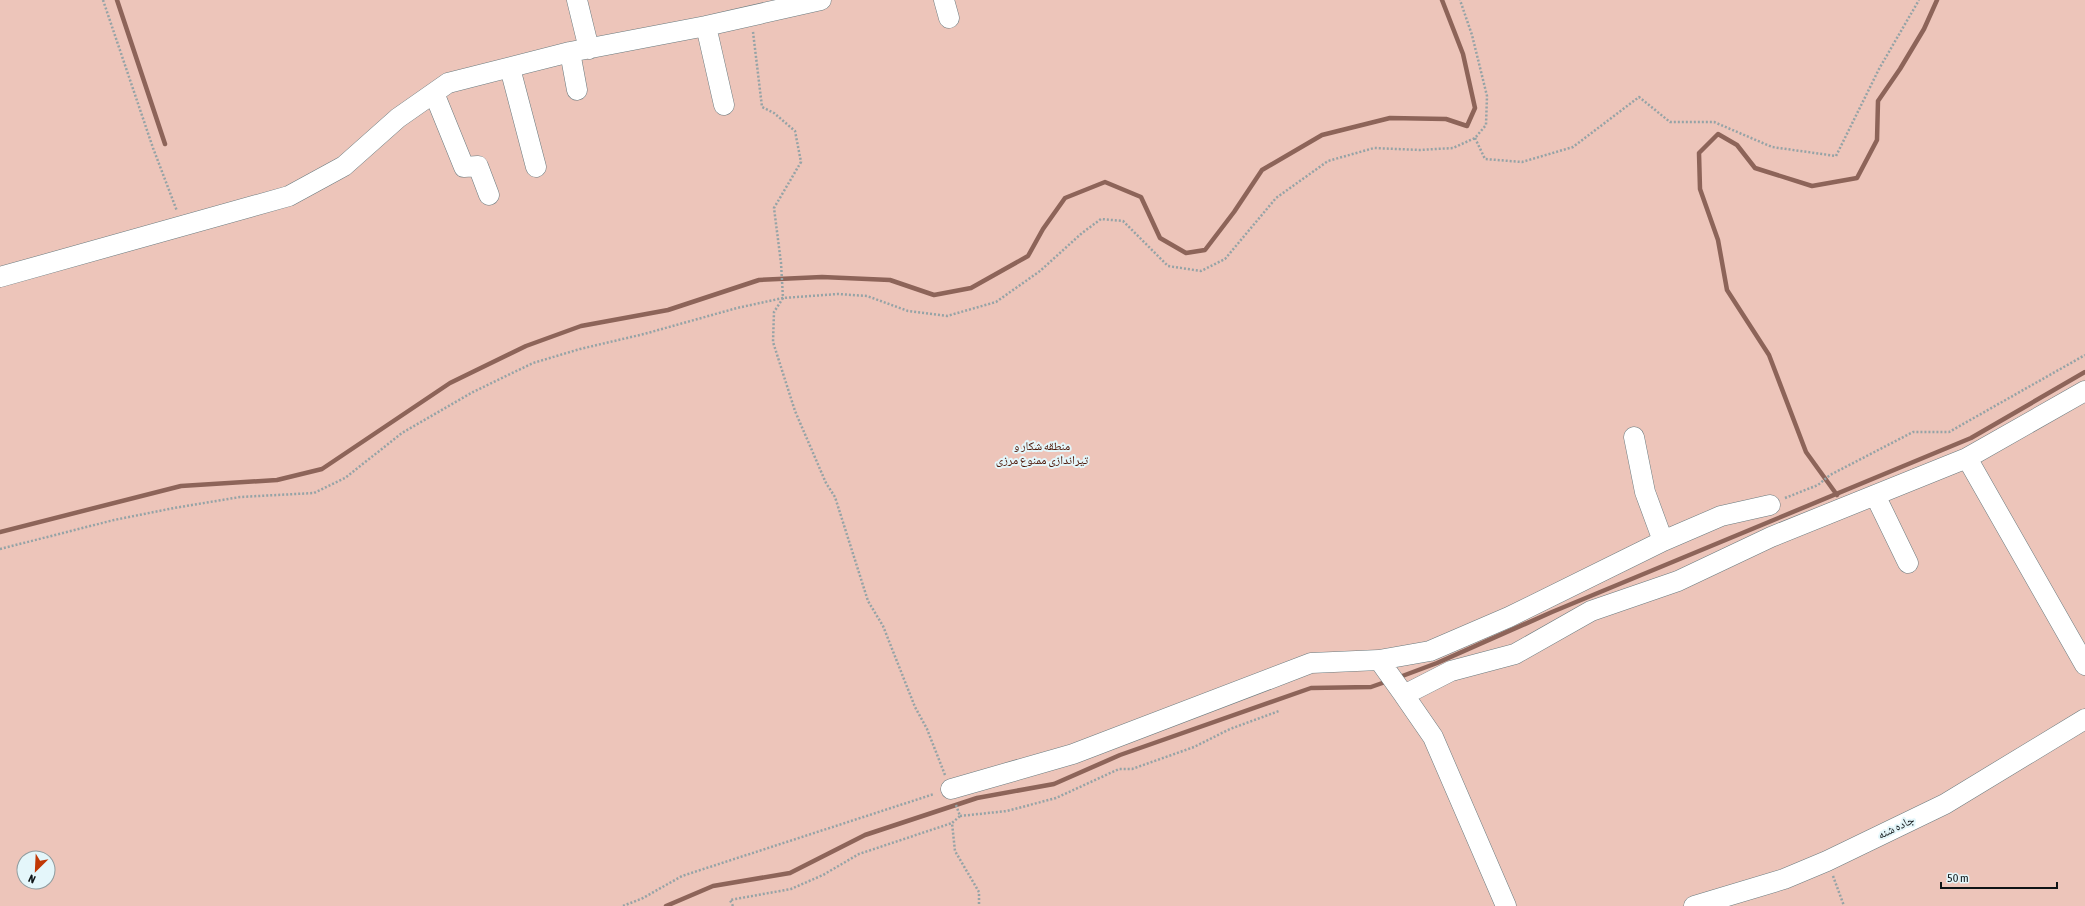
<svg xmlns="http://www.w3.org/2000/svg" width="2085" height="906" viewBox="0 0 2085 906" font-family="'Asap Condensed','Noto Naskh Arabic',sans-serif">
	<rect width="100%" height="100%" fill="#e4f6fa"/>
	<!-- green -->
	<path fill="#edc5ba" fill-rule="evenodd" d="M0,0H2085V906H0ZM24,858H48V882H24Z"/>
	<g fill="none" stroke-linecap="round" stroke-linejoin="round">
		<!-- stream -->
		<path stroke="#8d6459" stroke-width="4.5" d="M117,0L165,144
			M1837,495L1806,452L1769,355L1727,290L1718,240L1700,189L1699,153L1718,134L1737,145L1755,168L1812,186L1857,178L1877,140L1878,101L1900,69L1924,29L1937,0
			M0,532L181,486L277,480L322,469L450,383L526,346L581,326L668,310L759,280L822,277L890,280L934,295L971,288L1028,256L1043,229L1065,198L1105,182L1141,197L1160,238L1186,253L1205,250L1234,212L1262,170L1322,135L1390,118L1446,119L1467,126L1475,108L1463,54L1442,0
			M1397,678L1437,663L1552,612L1971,438L2085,372
			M666,906L713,886L790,873L865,835L977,798L1054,784L1120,755L1311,688L1371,687L1388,681"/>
		<!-- minor casing -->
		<g stroke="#6a7a7e" stroke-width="21">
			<path id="minor" d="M577,0L589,49
				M944,0L949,18
				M706,26L724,105
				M570,52L577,90
				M510,68L536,167
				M434,93L464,167L478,166L489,195
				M0,277L289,196L344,166L398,118L448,83L570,52L706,26L821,0
				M1634,437L1645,492L1663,541
				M1967,458L2085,391
				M1875,495L1908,563
				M1379,660L1430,651L1509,617L1663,541L1721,516L1770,505
				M1404,695L1433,737L1506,906
				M951,789L1073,754L1311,663L1379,660L1404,695L1451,671L1515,654L1591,611L1678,581L1771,537L1967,458L2085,665
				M1694,906L1784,879L1827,861L1945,804L2085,719"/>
		</g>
		<!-- path -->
		<path stroke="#95a3a6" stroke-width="2.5" stroke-dasharray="2 2" stroke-linecap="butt" d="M103,0L153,148L177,211
			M1475,138L1485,159L1522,162L1573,147L1639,97L1670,122H1714L1772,147L1836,156L1879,69L1919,0
			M1785,498L1818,485L1830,475L1913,432H1949L2085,355
			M0,549L114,520L174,508L240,497L314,493L345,478L402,433L473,392L533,363L580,349L644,334L737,308L783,298L781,263L774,208L801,162L795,131L774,113L762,107L753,32
			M945,775L927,729L915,707L883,626L868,601L835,497L826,483L795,411L773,342L774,312L783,298L838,294L867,296L908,311L947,316L996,302L1040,271L1082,233L1101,219L1123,221L1168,266L1201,271L1225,259L1276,198L1328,161L1374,148L1420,150L1453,148L1475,138L1486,125L1487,96L1472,35L1460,0
			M956,805L960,816L952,823L955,851L979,892V906
			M960,816L1007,811L1056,798L1119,769H1132L1194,747L1230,729L1279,711
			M1833,876L1844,906
			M623,906L643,898L682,876L934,794
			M733,906L730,900L791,889L823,875L859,854L952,823"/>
		<!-- minor -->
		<use href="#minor" stroke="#fff" stroke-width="20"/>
	</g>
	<g text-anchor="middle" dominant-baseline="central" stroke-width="4" stroke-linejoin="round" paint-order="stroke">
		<!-- park labels -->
		<g font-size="12" fill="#4b1404" stroke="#e4f6fa">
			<text x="1042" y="446">منطقه شکار و<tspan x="1042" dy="14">تیراندازی ممنوع مرزی</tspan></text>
		</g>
		<!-- street labels -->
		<g font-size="12" fill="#0e1416" stroke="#e4f6fa">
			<text transform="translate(1896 827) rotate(-26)">جاده شنه</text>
		</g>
	</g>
	<!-- north arrow -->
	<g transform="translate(36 870) rotate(204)"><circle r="19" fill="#e4f6fa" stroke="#8e9c9f"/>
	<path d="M0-3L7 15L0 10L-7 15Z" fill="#c03806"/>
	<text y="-6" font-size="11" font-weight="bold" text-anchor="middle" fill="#0e1416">N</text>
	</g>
	<!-- scale -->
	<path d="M1941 882v6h116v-6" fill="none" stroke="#0e1416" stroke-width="2"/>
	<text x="1947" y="882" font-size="12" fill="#0e1416" stroke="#e4f6fa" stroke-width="3" paint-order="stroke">50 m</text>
</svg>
